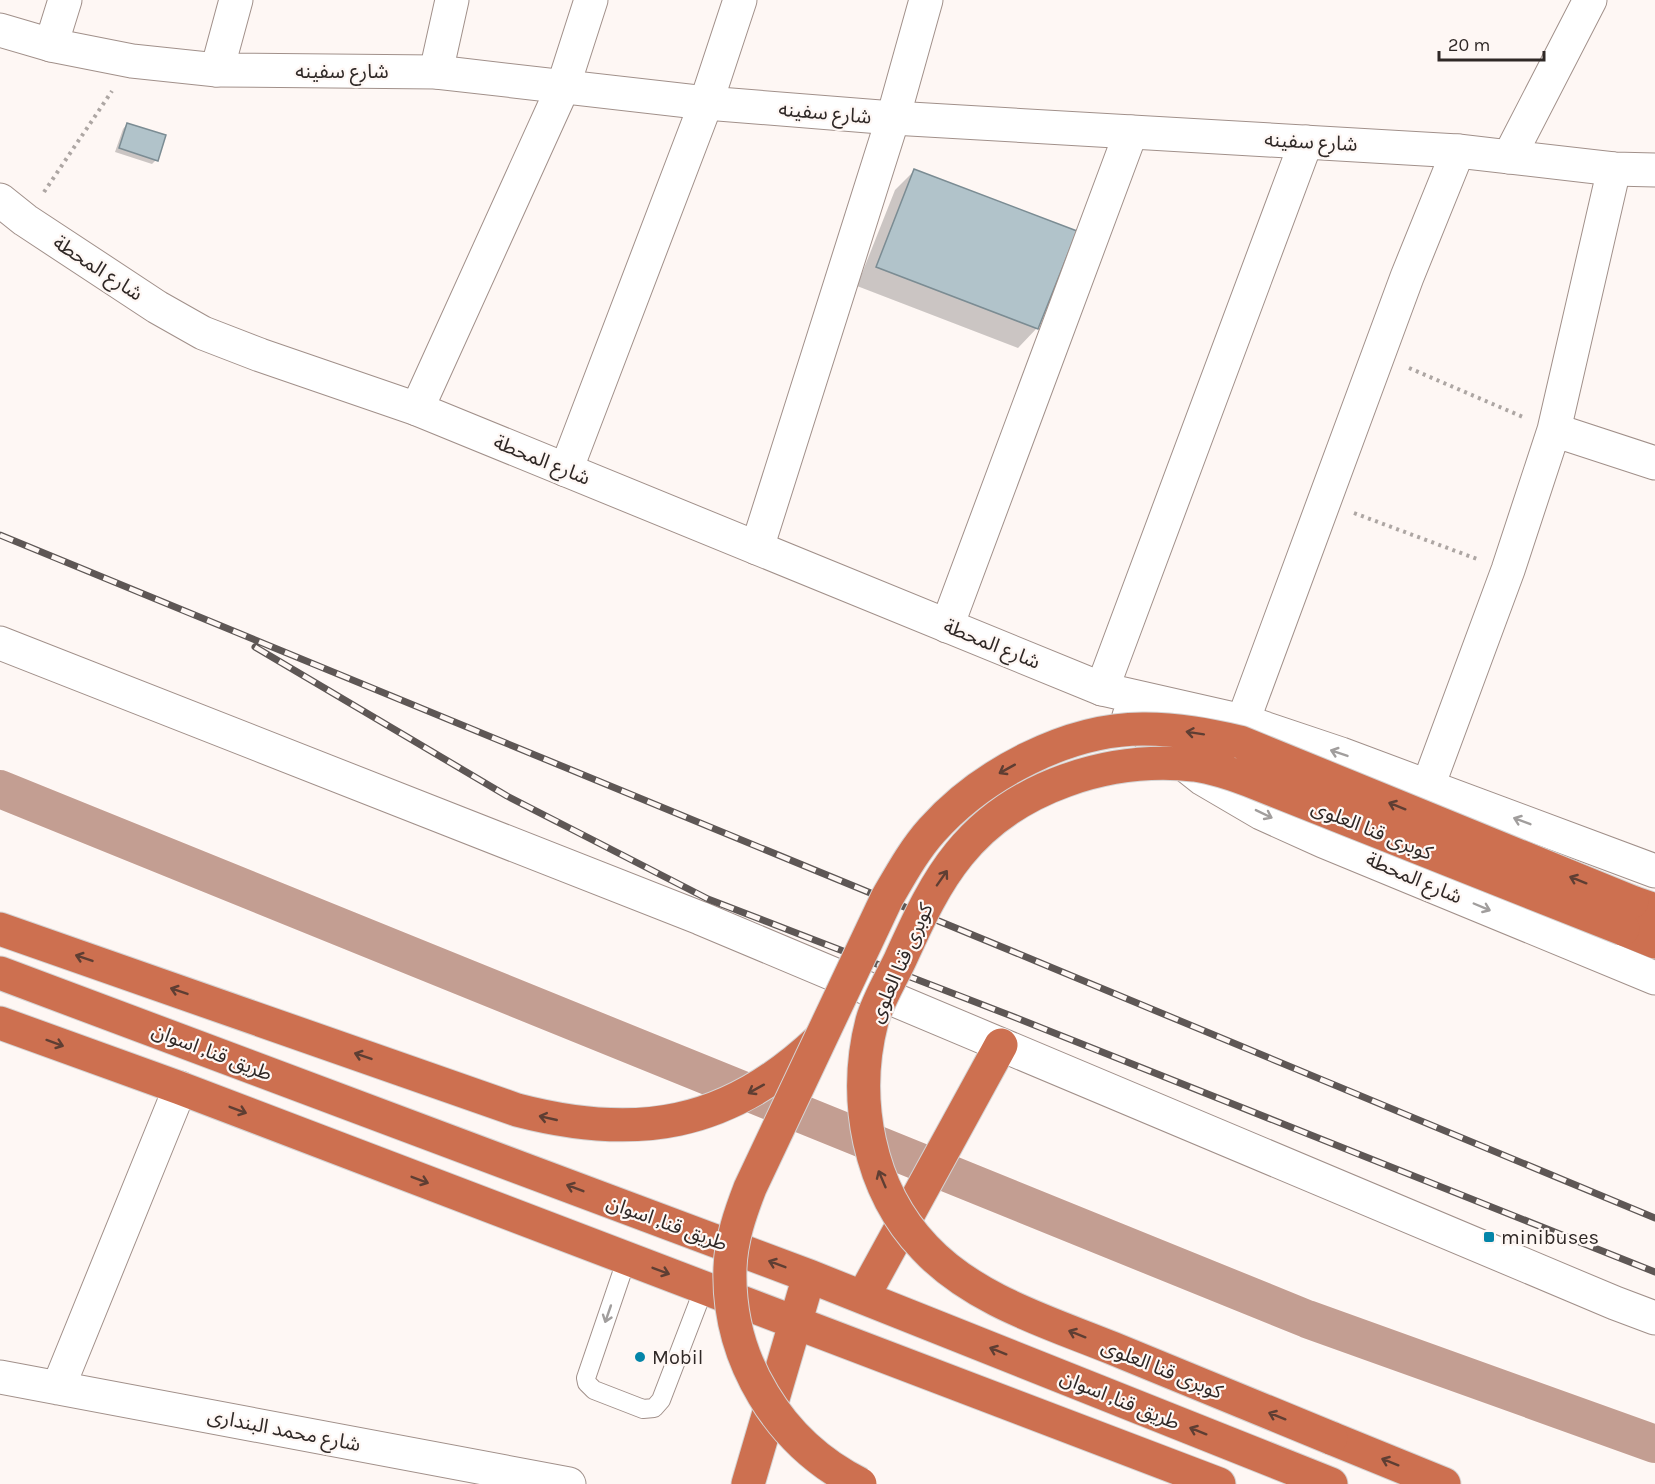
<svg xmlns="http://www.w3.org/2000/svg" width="1655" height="1484" viewBox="0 0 1655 1484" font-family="Karla,'Noto Sans Arabic',sans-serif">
	<rect width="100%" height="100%" fill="#fef7f4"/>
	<!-- shadow -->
	<path fill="#0003" d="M127,124L156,160L152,164L115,152L123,129Z
		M914,171L1037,328L1018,348L857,286L895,190Z"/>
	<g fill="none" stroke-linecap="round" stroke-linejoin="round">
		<!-- canal -->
		<path stroke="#c39e92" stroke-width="38" d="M0,789L1307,1319L1655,1444"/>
	</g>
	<!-- building -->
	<path fill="#b1c3ca" stroke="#7b8c93" stroke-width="1.5" d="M127,123L166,135L158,161L119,148Z
		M914,169L1077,231L1038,329L876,267Z"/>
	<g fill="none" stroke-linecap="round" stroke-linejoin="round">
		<!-- lane casing -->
		<g stroke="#a1908a" stroke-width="20">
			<path id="lane" d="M627,1258L586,1378L587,1383L594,1390L643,1409L654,1408L661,1400L704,1288"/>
		</g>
		<!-- street casing -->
		<g stroke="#a1908a" stroke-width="35">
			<path id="street" d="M51,45L65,0
				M217,70L236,0
				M436,72L452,0
				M1509,157L1590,0
				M1614,169L1554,430L1655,463
				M417,409L563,87L591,0
				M566,470L706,103L740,0
				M757,548L893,118L926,0
				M947,626L1131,132
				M0,643L700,918L1615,1303L1655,1318
				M1102,689L1306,142
				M1243,721L1407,277L1458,151
				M1428,786L1508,570L1554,430
				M0,1377L569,1484
				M58,1388L180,1088"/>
		</g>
		<!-- secondary casing -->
		<g stroke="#a1908a" stroke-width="35">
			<path id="secondary" d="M0,30L51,45L132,61L217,70L436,72L706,103L893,118L1458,151L1614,169L1655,170
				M0,200L25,220L157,307L203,333L260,355L417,409L1102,689L1243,721L1341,754L1655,871
				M1129,716L1150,737L1203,779L1261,813L1323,841L1655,978"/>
		</g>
		<!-- highway casing -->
		<g stroke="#d5d4d4" stroke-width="35">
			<path id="highway" d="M1632,902L1655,910
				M0,929L517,1110C636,1141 727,1127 819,1040
				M1623,929L1655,942
				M0,973L809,1276L1331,1484
				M0,1023L180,1088L1219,1484
				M863,1297L1001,1045
				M1331,1438L1444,1484
				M748,1484L809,1276"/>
		</g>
		<!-- path -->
		<path stroke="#ada6a3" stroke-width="4" stroke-dasharray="3 4.5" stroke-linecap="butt" d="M44,192L112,91
			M1409,368L1523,417
			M1354,513L1477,559"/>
		<!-- lane -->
		<use href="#lane" stroke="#fff" stroke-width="18"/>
		<!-- street -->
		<use href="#street" stroke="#fff" stroke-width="33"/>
		<!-- secondary -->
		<use href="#secondary" stroke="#fff" stroke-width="33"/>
		<!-- highway -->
		<use href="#highway" stroke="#cd7050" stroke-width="33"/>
		<!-- rail casing -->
		<g stroke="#5e5755" stroke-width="7">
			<path id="rail" d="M0,535L1031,959L1655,1218
				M255,647L507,796L708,899L1009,1015L1655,1272"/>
		</g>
		<!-- rail -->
		<use href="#rail" stroke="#fef7f4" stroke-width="4.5" stroke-dasharray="14" stroke-linecap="butt"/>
		<!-- highway-bridge casing -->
		<g stroke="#d5d4d4" stroke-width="35" stroke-linecap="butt">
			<path id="highway-bridge" d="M1331,1438C1258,1408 1185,1378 1112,1348C1048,1322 974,1300 925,1248C868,1189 852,1098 872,1021C878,1000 891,979 900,960C917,923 933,886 959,854C1014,786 1109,756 1194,765C1217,768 1238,776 1258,784L1623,929
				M860,1484C779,1444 727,1359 730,1268C731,1240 740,1214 750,1188L887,898C901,874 914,850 932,830C982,774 1069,728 1145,729C1178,729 1208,735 1240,742L1632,902"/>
		</g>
		<!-- highway-bridge -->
		<use href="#highway-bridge" stroke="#cd7050" stroke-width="33"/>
	</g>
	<!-- one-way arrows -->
	<defs><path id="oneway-shaft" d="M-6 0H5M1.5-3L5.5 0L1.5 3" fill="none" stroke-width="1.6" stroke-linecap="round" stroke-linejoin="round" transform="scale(1.5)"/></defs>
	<g stroke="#5e3e33">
		<use href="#oneway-shaft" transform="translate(1195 733) rotate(-171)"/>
		<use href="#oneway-shaft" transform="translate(1007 769) rotate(151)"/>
		<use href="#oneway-shaft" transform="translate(1397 806) rotate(-158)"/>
		<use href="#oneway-shaft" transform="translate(942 878) rotate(-55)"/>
		<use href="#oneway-shaft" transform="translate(1578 880) rotate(-158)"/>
		<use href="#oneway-shaft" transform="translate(84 958) rotate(-161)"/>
		<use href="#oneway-shaft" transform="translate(179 991) rotate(-161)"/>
		<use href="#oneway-shaft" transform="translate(55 1043) rotate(20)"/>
		<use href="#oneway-shaft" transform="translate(363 1056) rotate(-161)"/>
		<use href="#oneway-shaft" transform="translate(756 1089) rotate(151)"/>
		<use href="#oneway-shaft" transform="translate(238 1110) rotate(21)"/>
		<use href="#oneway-shaft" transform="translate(548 1118) rotate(-167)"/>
		<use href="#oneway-shaft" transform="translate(882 1179) rotate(-113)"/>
		<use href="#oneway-shaft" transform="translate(420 1180) rotate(21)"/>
		<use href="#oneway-shaft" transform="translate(575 1188) rotate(-159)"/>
		<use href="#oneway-shaft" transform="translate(777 1264) rotate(-159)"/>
		<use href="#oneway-shaft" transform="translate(661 1271) rotate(21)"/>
		<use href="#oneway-shaft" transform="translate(1077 1334) rotate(-158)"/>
		<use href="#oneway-shaft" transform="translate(998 1351) rotate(-158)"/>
		<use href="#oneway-shaft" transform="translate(1277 1416) rotate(-158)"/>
		<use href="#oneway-shaft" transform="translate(1198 1431) rotate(-158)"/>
		<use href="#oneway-shaft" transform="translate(1390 1462) rotate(-158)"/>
	</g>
	<g stroke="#a19e9d">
		<use href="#oneway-shaft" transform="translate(1339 753) rotate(-161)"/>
		<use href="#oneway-shaft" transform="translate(1264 814) rotate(26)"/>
		<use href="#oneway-shaft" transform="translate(1522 821) rotate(-159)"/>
		<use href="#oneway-shaft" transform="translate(1482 907) rotate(23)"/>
		<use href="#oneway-shaft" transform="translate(608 1314) rotate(109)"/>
	</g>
	<!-- markers -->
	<g fill="#0485a8" stroke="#fef7f4" stroke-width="2">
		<rect x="1483" y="1231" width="12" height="12" rx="3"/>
		<circle cx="640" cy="1357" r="6"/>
	</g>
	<g text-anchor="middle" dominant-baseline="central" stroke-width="4.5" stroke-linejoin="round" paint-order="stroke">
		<!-- street labels -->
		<g font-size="20" fill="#2f2826" stroke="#fef7f4">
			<text x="342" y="71">شارع سفينه</text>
			<text transform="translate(825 113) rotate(5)">شارع سفينه</text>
			<text transform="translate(1311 142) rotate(3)">شارع سفينه</text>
			<text transform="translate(98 268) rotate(33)">شارع المحطة</text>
			<text transform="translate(542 460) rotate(22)">شارع المحطة</text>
			<text transform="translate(992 644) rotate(22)">شارع المحطة</text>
			<text transform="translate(1372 830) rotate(22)">كوبرى قنا العلوى</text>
			<text transform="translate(1414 878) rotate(23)">شارع المحطة</text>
			<text transform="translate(901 963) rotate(-66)">كوبرى قنا العلوى</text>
			<text transform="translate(212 1052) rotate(21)">طريق قنا, اسوان</text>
			<text transform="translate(667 1223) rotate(20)">طريق قنا, اسوان</text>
			<text transform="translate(1162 1369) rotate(22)">كوبرى قنا العلوى</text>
			<text transform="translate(1120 1400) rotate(22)">طريق قنا, اسوان</text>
			<text transform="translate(284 1430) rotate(11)">شارع محمد البندارى</text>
		</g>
		<!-- poi labels -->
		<g font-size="20" fill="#2f2826" stroke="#fef7f4" text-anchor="start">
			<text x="1501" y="1237">minibuses</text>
			<text x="652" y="1357">Mobil</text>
		</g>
	</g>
	<!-- scale -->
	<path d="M1439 51v9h105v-9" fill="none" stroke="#2f2826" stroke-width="3"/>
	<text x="1448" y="51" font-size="18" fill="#2f2826" stroke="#fef7f4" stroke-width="4.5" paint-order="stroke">20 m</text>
</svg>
